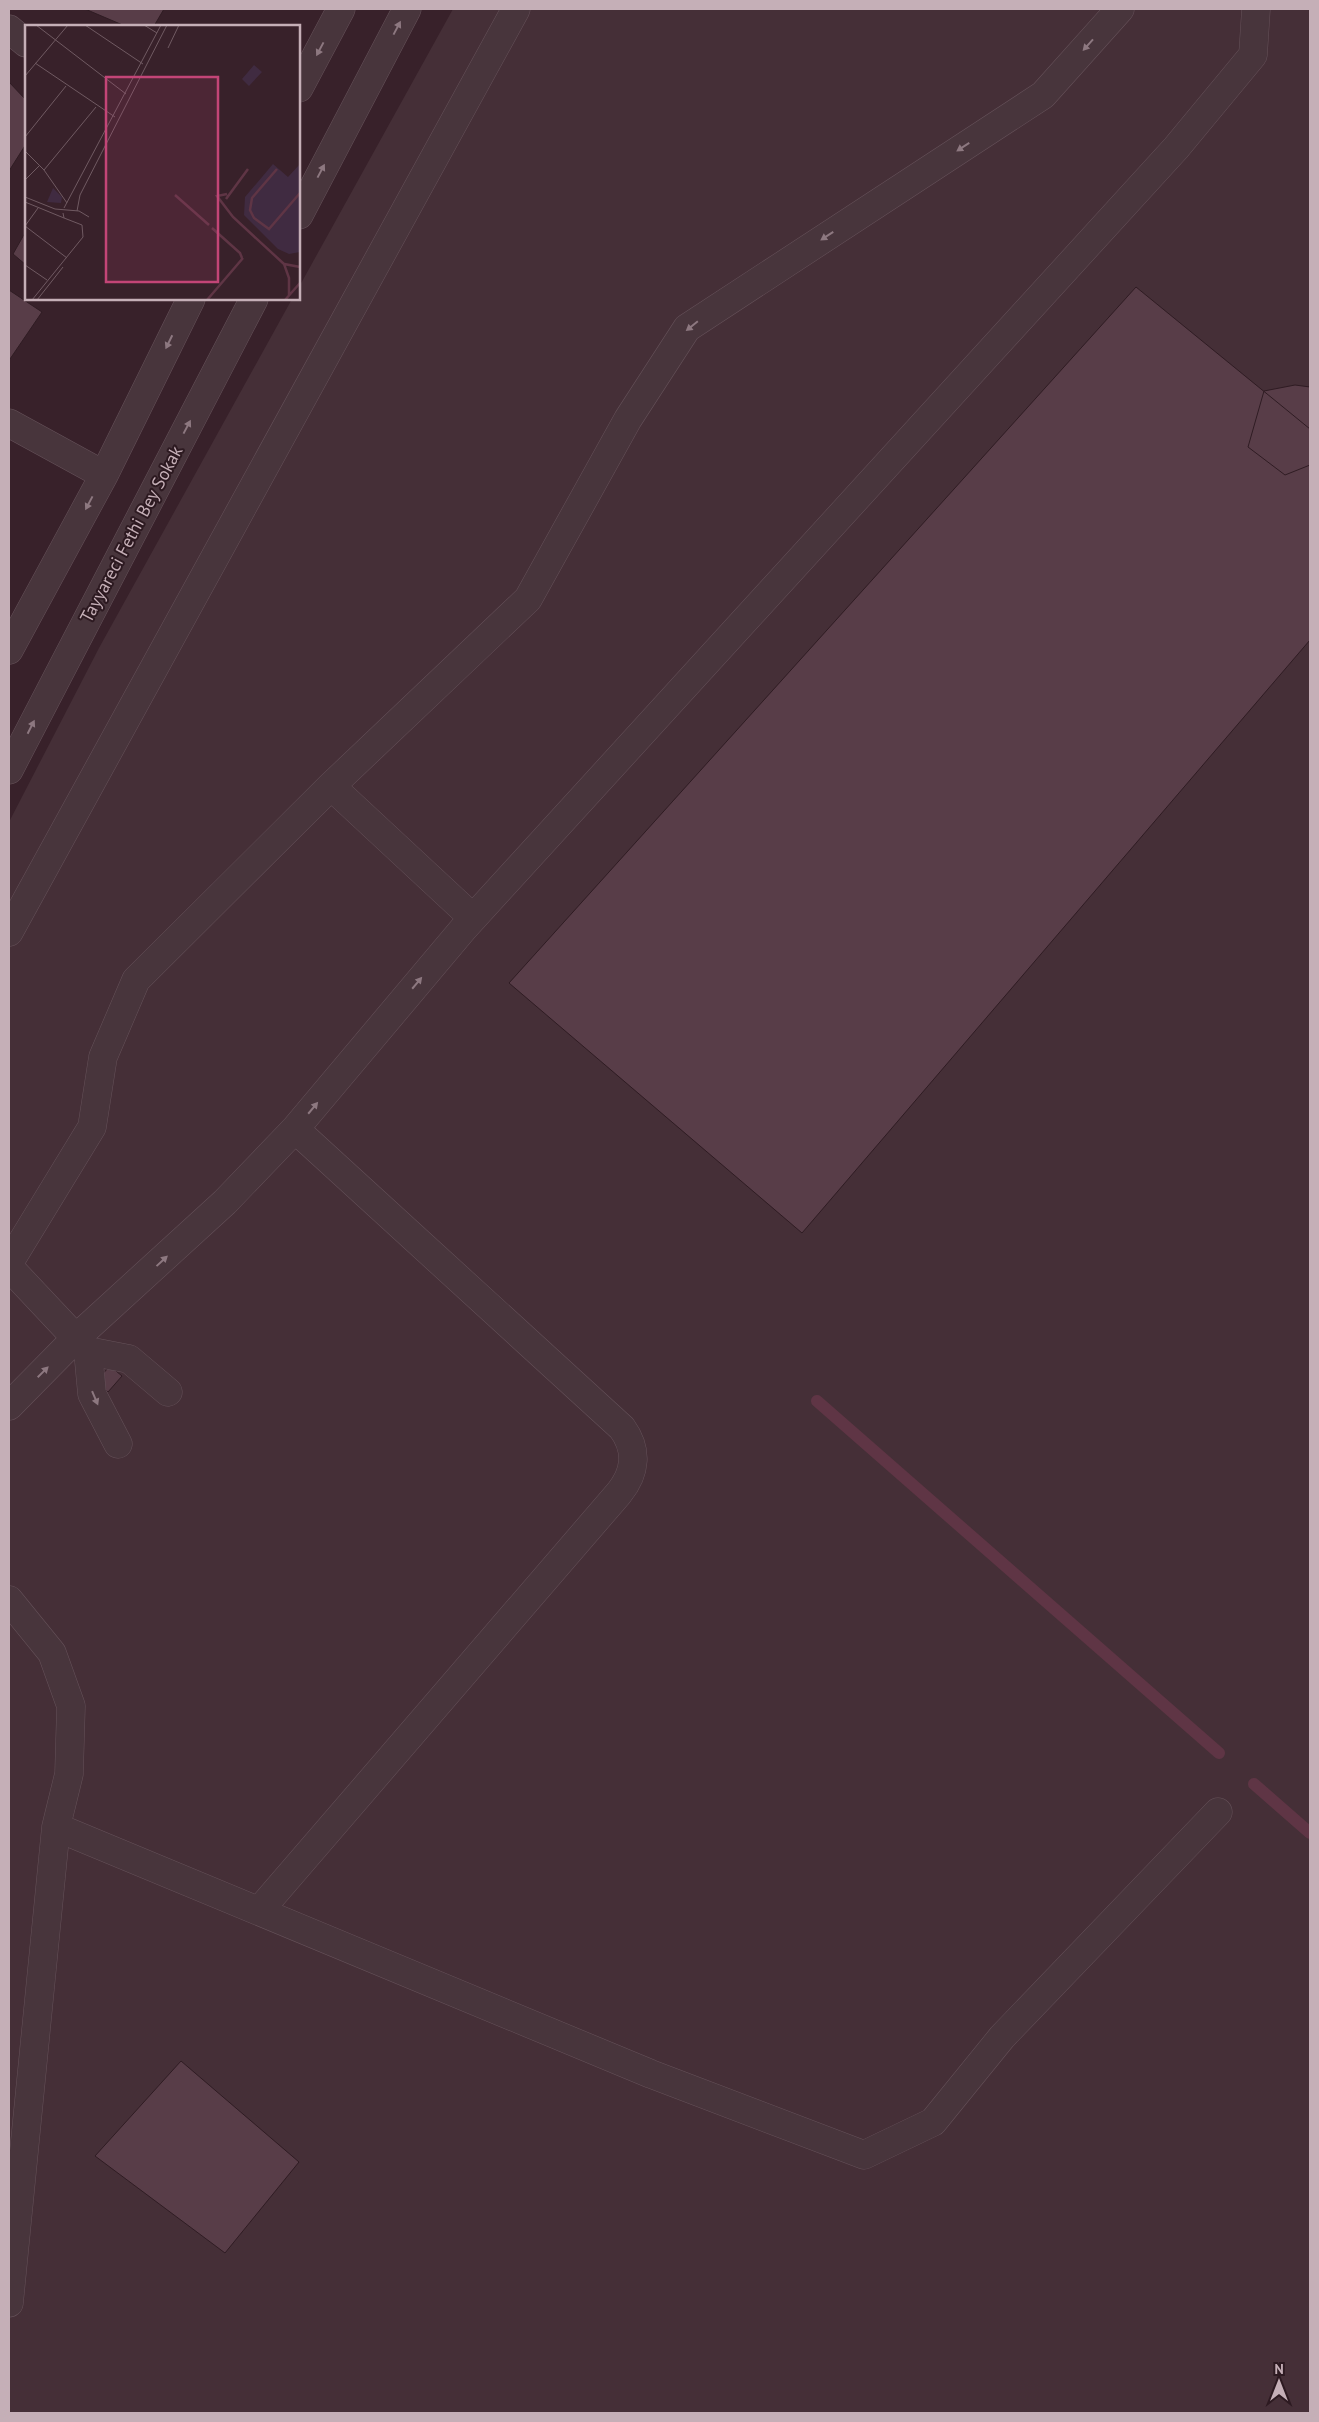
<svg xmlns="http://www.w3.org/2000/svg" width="1319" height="2422" viewBox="0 0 1319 2422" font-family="'PT Sans',sans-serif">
	<rect width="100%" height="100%" fill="#38212a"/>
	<!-- airport -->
	<path fill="#452f37" d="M453,9H1310V2413H9V822L99,648L292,299H299V287Z"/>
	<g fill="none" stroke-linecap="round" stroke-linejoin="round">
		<!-- stream -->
		<path stroke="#5f3545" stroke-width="12" d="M817,1401L1219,1753
			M1254,1784L1310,1833"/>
	</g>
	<!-- building -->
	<path fill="#583d48" stroke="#2f1c23" d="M85,9H164L154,26H125Z
		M9,82L26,100V144L9,171Z
		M26,231V265L13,254Z
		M1136,287L1310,429V640L802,1233L509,983Z
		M9,290L42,312L10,359H9Z
		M1295,385L1310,387V465L1285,475L1248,447L1264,391Z
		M110,1366L122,1376L108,1392L96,1381Z
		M181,2061L299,2162L225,2253L95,2156Z"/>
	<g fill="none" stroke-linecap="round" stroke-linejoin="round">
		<!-- minor casing -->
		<g stroke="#66525a" stroke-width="29">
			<path id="minor" d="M9,29L26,43
				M299,88L341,9
				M299,215L407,9
				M9,423L104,475
				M9,650L104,475L191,299
				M9,770L254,299
				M331,786L473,918
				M9,932L516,9
				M9,1263L92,1127L103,1057L136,980L331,786L528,599L628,419L687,328L1043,95L1120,9
				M9,1267L88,1351L129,1359L168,1392
				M88,1351L92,1394L118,1444
				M9,1406L76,1338L225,1202L295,1129L464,928L1176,148L1253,55L1256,9
				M9,1600L52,1653L71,1706L69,1774L56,1827L9,2303
				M56,1827L651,2074L864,2155L933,2122L1002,2037L1218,1812
				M259,1911L619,1493C636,1472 638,1450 622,1428L295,1129"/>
		</g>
		<!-- minor -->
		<use href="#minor" stroke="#48353c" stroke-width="28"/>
	</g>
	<!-- one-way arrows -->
	<defs><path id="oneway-solid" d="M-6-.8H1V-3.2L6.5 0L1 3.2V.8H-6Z" transform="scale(1.25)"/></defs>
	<g fill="#8d7880">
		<use href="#oneway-solid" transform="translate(397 28) rotate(-62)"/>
		<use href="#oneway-solid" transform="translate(1088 45) rotate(132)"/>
		<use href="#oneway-solid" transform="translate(320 49) rotate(118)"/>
		<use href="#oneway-solid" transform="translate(963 147) rotate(147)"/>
		<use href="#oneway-solid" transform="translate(321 171) rotate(-62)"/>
		<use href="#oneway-solid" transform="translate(827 236) rotate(147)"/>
		<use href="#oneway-solid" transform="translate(692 326) rotate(141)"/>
		<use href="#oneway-solid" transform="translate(169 342) rotate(116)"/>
		<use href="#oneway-solid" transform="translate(187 427) rotate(-62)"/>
		<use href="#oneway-solid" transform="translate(89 503) rotate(118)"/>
		<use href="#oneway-solid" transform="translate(31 727) rotate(-63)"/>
		<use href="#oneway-solid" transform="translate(417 983) rotate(-50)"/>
		<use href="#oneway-solid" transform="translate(313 1108) rotate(-50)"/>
		<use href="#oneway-solid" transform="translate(162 1261) rotate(-43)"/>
		<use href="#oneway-solid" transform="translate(43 1372) rotate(-45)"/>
		<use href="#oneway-solid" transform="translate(95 1398) rotate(67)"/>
	</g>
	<g text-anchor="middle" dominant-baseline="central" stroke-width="4" stroke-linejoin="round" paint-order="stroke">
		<!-- street labels -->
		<g font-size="18" fill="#c5afb7" stroke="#2d1a21">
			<text transform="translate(131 534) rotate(-62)">Tayyareci Fethi Bey Sokak</text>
		</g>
	</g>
	<!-- overview -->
	<g transform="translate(25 25)">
		<rect width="275" height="275" fill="#38212a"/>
		<path d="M229,40L237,47L224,61L217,54ZM248,139L263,152L275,139V227L264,229L253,224L219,190L220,172ZM28,163L37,172L36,178L22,177Z" fill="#402b41"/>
		<path fill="none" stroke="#5f3545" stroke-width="2.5" d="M252,144L227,173L225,185L229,193L244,204L275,168M202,169L192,171L208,192L259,239M150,170L184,200M201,174L223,144M187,203L215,228L217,233M264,271V253L259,239L275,242M182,275L218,233M260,275L275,258"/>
		<path fill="none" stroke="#705a62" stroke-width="1" d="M11,0L101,69M60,0L118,39M119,0L132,8M143,23L154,0M10,38L90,92M0,51L43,0M0,112L41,61M0,126L19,145L42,178M19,145L71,82M0,155L14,141M0,172L30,184L54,186L64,192M0,177L39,193M39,183L136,0M52,186L55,170L142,0M38,188L39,193L57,200L58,212M0,201L42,233M0,201L13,183M0,240L22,255M7,275L58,212M12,275L38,242"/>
		<path fill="#c34577" fill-opacity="0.15" stroke="#c34577" stroke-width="2.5" d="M81,52H193V257H81Z"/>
		<rect width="275" height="275" fill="none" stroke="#c5afb7" stroke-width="2.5"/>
	</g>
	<!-- border -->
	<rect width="1319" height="2422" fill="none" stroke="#c5afb7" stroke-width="20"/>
	<!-- north arrow -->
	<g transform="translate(1279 2382)" stroke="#2d1a21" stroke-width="4" paint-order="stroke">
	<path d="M0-4L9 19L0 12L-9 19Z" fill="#c5afb7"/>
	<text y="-8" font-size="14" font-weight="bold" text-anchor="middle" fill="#c5afb7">N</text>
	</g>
</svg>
